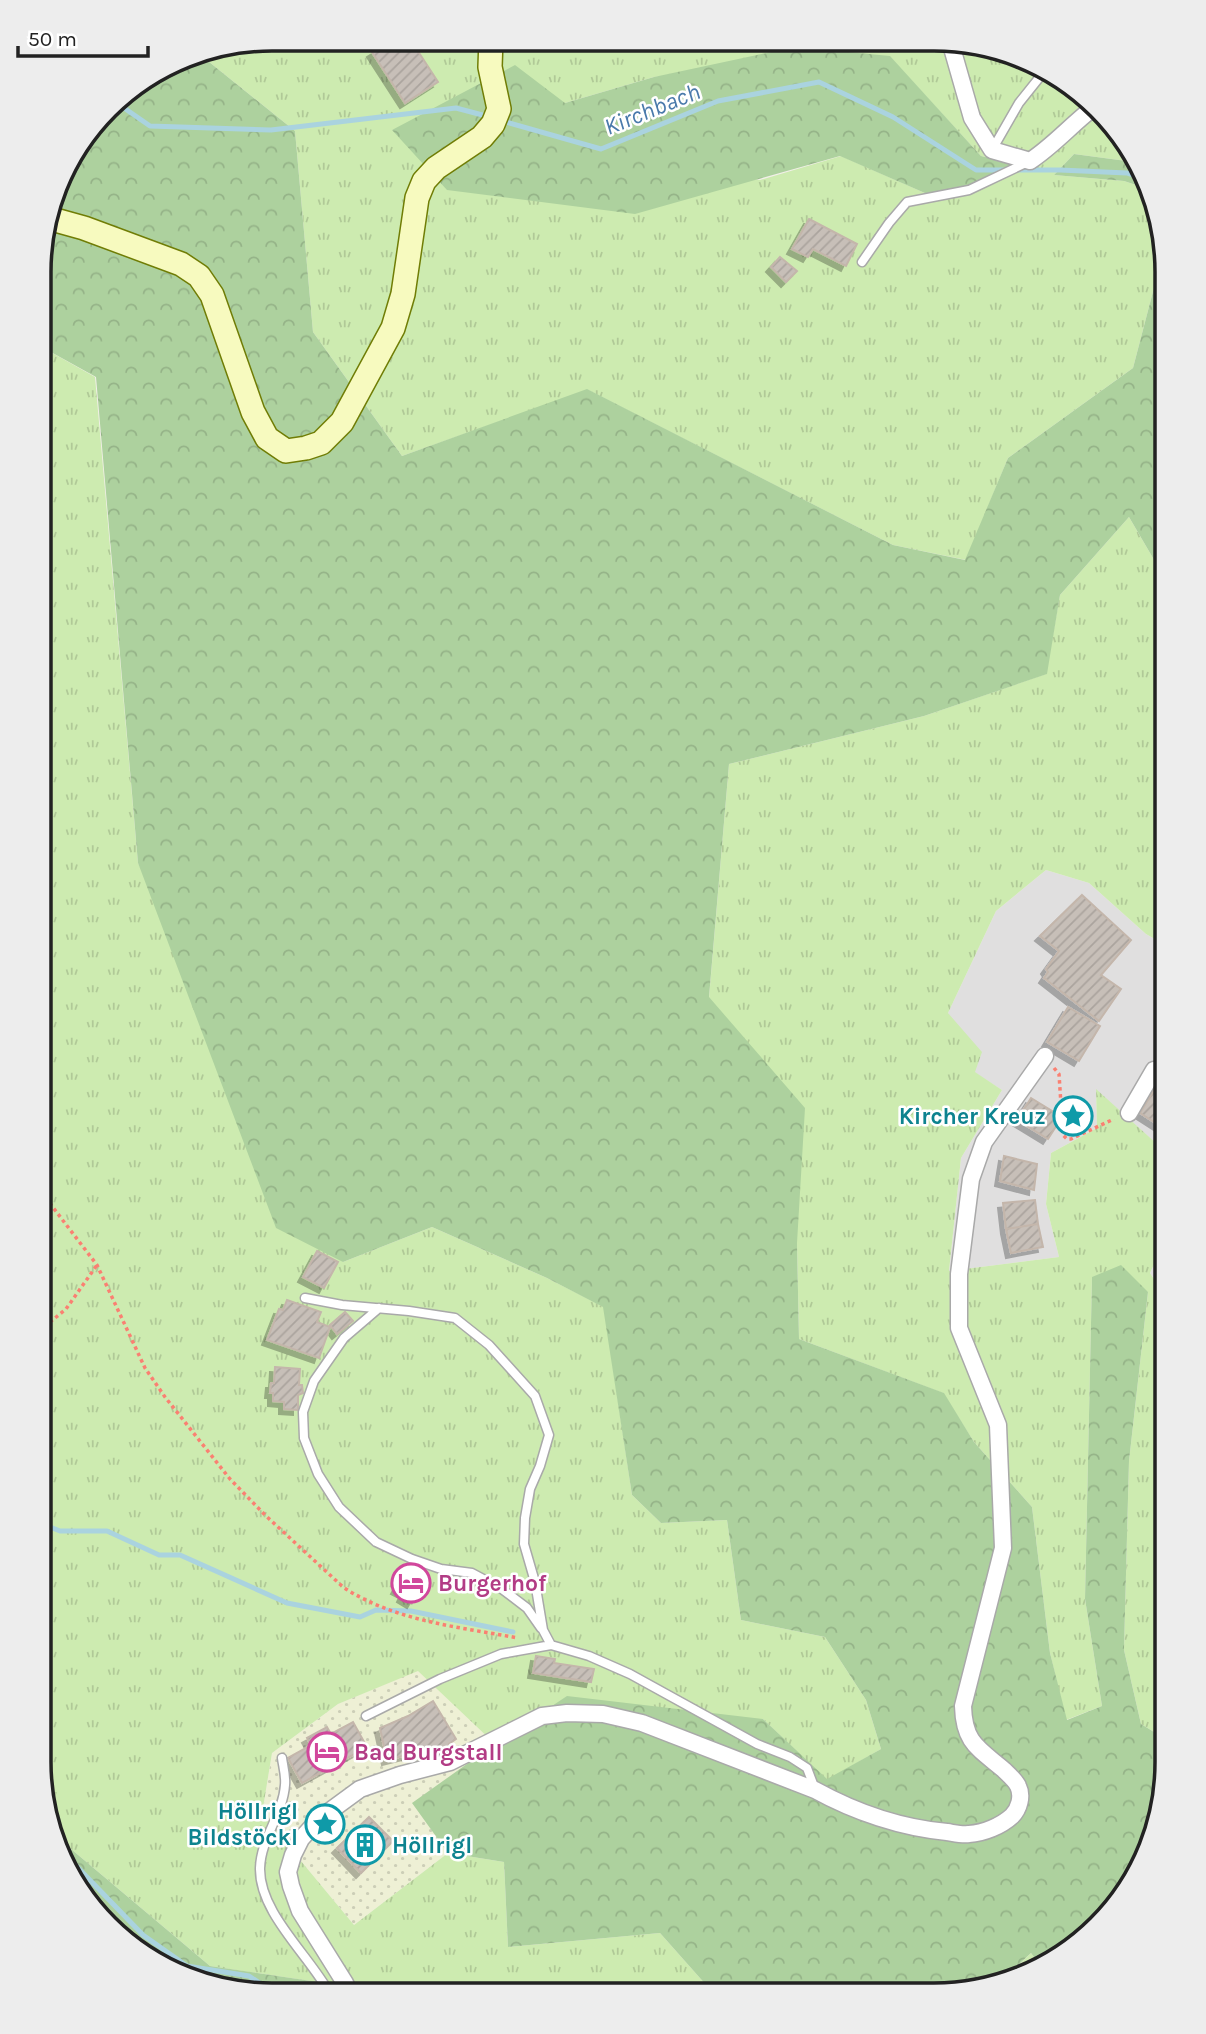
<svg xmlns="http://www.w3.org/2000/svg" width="1206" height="2034" viewBox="0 0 1206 2034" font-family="Karla,sans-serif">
	<defs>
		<pattern id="farmland-dots" width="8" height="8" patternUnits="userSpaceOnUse" patternTransform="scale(1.75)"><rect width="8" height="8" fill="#eef0d5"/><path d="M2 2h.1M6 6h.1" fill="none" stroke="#ccceb7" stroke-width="1.8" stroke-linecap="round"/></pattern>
		<pattern id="grass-tufts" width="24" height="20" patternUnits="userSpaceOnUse" patternTransform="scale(1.75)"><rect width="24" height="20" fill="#cdebb0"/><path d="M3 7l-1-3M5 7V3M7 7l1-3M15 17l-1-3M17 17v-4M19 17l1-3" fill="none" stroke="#b0c997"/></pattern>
		<pattern id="forest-crowns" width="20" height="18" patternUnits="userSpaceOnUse" patternTransform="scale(1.75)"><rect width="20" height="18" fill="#add19e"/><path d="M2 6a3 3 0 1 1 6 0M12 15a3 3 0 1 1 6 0" fill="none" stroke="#95b388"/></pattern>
		<pattern id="building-hatch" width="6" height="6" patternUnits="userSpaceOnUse" patternTransform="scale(1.75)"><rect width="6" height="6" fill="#c7bfb8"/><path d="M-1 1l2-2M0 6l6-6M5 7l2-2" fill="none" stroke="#aba49e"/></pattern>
		<filter id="shadow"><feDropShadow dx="-5" dy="5" stdDeviation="0" flood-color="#0004"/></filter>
	</defs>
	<rect width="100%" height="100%" fill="#f2efe9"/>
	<!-- residential -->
	<path fill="#e0dfdf" d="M1046,870L1089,883L1146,934L1167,946V1153L1096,1090L1097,1128L1051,1153L1046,1204L1059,1257L949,1271L961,1158L1002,1090L974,1072L948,1013L996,911Z
		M1167,1238V1299L1150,1273Z"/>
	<!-- farmland -->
	<path fill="url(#farmland-dots)" d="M418,1670L495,1744L413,1803L448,1853L354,1925L262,1814L272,1753L338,1704Z"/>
	<!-- grass -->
	<path fill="url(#grass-tufts)" fill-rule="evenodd" d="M272,39L965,41L1077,87L1134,162L1074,154L1054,175L1124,181L1151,190L1166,266L1156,280L1133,368L1008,458L966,560L893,545L588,390L402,456L313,332L295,131L198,53ZM889,56L981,156L1007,162L934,197L841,156L760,180L392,130L565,103L654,77Z
		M40,346L95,377L138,863L343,1262L432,1227L547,1278L604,1307L632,1495L661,1523L727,1520L741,1620L825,1637L866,1700L881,1749L827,1780L763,1719L495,1744L418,1671L338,1704L272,1753L262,1814L354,1925L448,1853L504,1862L508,1947L660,1933L715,1995L317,1994V1982L210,1966L52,1833L39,1762Z
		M1129,517L1167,582V946L1146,934L1089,883L1046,870L996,911L948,1013L982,1052L975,1072L1002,1090L961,1158L949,1271L1059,1257L1046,1204L1051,1153L1097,1128L1096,1089L1167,1153V1238L1150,1273L1167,1299V1740L1141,1724L1124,1650L1129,1461L1148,1292L1092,1277L1085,1599L1102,1706L1066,1720L1050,1653L1032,1507L974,1442L943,1393L799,1339L797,1243L709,998L729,764L924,716L1046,674L1060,595Z
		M1031,1953L1040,1965L1023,1978L1000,1983Z"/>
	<!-- forest -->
	<path fill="url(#forest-crowns)" d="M795,47L890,56L981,156L1007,162L1030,161L969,190L934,197L840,156L635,214L447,190L392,130L515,65L565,103L654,77Z
		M198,53L295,131L313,332L402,456L587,389L893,545L965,560L1008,458L1133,368L1156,280L1166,266L1167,582L1129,517L1060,595L1047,674L924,716L729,764L709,997L805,1108L797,1243L799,1339L944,1393L974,1442L1032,1507L1050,1653L1067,1720L1102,1706L1085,1599L1092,1277L1121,1265L1148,1292L1129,1461L1124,1650L1141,1724L1167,1740V1778L1150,1851L1120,1904L1040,1965L1031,1953L999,1983L935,1995H715L660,1933L508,1947L504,1862L448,1853L412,1803L495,1744L567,1696L763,1719L827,1779L881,1749L866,1700L825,1637L741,1620L727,1520L661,1523L632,1495L603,1307L547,1278L432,1227L343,1262L276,1228L138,863L96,377L40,346V242L63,168L118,97L183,56Z
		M1074,154L1134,162L1150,183L1151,190L1124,181L1054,175Z
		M52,1833L210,1966L318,1982L317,1994H242L130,1948L56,1851Z"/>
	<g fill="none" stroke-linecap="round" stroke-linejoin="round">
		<!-- stream -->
		<path stroke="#aad3df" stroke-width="5" d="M114,101L150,126L271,130L456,108L490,117
			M499,120L601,149L718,101L819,82L893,117L976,170H1060L1127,173L1149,181
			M39,1531L45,1525L60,1531H107L159,1555H180L287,1603L360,1617L376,1610L411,1611L513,1632
			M55,1844L143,1935L187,1966L249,1976L276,1994"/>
	</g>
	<!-- building -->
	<path fill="url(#building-hatch)" stroke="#c4b6ab" stroke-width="2" filter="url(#shadow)" d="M393,39H410L438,82L405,103L372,52Z
		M809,219L857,244L846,266L813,249L808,257L792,249Z
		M780,257L797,271L786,282L771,267Z
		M1082,895L1131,940L1101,975L1121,989L1099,1021L1044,978L1048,972L1046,969L1059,951L1040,936Z
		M1068,1007L1100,1026L1079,1061L1047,1042Z
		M1166,1045H1167V1066L1157,1061Z
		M1159,1082L1167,1087V1125L1165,1129L1140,1113Z
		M1031,1098L1062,1117L1048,1139L1017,1120Z
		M1004,1156L1037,1164L1034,1190L1000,1181Z
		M1035,1200L1038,1224L1006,1229L1003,1203Z
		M1038,1224L1043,1247L1011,1253L1006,1229Z
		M317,1251L338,1262L324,1288L303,1277Z
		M287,1300L321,1312L317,1322L330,1327L319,1358L267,1340L279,1309L283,1310Z
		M345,1312L353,1321L337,1334L330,1325Z
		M275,1367L300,1369L299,1385H302L303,1393L298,1395V1410L284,1409V1402L273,1401V1393H270L271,1383H274Z
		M408,1567L427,1577L412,1603L402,1597L404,1593L396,1589Z
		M536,1656L555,1659L554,1663L594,1669L591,1682L533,1673Z
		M433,1701L456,1739L449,1744L452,1753L438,1758L431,1749L387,1760L380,1728L408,1716Z
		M353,1722L367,1747L302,1783L288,1758L311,1745L307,1738L327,1727L331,1734Z
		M369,1817L393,1841L361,1873L337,1848Z"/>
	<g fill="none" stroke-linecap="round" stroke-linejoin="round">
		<!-- lane casing -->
		<g stroke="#a9a9a9" stroke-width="11">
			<path id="lane" d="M426,39L427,45
				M992,150L1019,103L1043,73
				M862,262L889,223L907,202L969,190L1028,162
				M305,1298L342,1305L409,1311L455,1318L489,1345L535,1396L549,1435L540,1466L530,1489L525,1518L524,1544L535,1582L543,1630L551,1645L589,1656L630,1674L757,1744L790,1757L807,1768L815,1789
				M379,1308L344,1338L314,1381L303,1412L304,1438L318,1474L339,1507L376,1542L412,1559L441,1569L472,1573L502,1589L527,1608L541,1628
				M366,1716L440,1679L501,1654L551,1645
				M282,1758C283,1766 286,1776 285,1785C283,1814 261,1838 260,1868C259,1913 310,1956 330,1994"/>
		</g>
		<!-- street casing -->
		<g stroke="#a9a9a9" stroke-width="19">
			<path id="street" d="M950,41L972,118L992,150L1030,161C1053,146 1071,125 1093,108
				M1129,1113L1154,1070L1167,1078
				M350,1994L345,1983L300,1911L291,1886L288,1872L293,1855L301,1839L319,1819L360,1789L400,1775L450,1762L542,1716L567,1713L603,1714L642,1723L815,1790C855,1812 902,1828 947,1832C954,1833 962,1835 969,1834C984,1833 1001,1826 1012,1816C1019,1809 1023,1796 1018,1786C1016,1781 1008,1774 1004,1770C978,1748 964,1743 963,1706L1003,1548L998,1425L959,1328V1274L971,1179L984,1142L1045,1056"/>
		</g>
		<!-- secondary casing -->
		<g stroke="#707d05" stroke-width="26">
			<path id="secondary" d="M48,218L84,228L181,264L199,276L212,295L253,412L267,438L286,451L306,448L321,443L342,422L393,328L403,294L417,198L424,181L436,168L482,137L493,124L499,109L490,67L491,39"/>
		</g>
		<!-- path -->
		<path stroke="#fa8072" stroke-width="3.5" stroke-dasharray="3.5 3.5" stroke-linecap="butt" d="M1054,1068L1059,1074L1063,1135L1067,1139H1071L1114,1119
			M39,1185L45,1197L97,1265L145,1368L165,1397L230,1479L265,1515L343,1587C394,1621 459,1627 518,1638
			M39,1331L66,1309L97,1265"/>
		<!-- lane -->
		<use href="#lane" stroke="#fff" stroke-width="8"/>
		<!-- street -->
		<use href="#street" stroke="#fff" stroke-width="16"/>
		<!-- secondary -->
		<use href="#secondary" stroke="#f7fabf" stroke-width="23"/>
	</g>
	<!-- icons -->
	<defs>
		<g id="sight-ring" transform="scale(2.0125)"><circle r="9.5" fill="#fff" stroke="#0f9aa8" stroke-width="1.5"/><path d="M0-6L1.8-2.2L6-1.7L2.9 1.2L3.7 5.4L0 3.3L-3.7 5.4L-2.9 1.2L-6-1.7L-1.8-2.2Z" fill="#0f9aa8"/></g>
		<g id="hotel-ring" transform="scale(2.0125)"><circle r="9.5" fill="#fff" stroke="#d1479c" stroke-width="1.5"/><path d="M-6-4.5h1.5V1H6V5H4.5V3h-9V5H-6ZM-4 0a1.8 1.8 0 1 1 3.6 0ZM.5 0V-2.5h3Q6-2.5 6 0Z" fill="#d1479c"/></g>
		<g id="building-ring" transform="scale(2.0125)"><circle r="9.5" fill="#fff" stroke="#0f9aa8" stroke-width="1.5"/><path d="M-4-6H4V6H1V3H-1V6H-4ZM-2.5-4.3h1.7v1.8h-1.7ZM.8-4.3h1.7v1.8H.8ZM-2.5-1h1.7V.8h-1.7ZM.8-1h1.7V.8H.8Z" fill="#0f9aa8"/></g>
	</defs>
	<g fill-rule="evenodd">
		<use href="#sight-ring" x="1073" y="1116"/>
		<use href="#hotel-ring" x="411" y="1583"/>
		<use href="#hotel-ring" x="327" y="1752"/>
		<use href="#sight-ring" x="325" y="1824"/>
		<use href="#building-ring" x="365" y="1845"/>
	</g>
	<g text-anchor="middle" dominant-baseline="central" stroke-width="5" stroke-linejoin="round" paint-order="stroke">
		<!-- culture labels -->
		<g font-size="23" font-weight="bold" fill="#0d838f" stroke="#fff" text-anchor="end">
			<text x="1046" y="1116">Kircher Kreuz</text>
			<text x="298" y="1811">Höllrigl<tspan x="298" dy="26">Bildstöckl</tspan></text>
			<text x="392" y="1845" text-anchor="start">Höllrigl</text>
		</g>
		<!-- hotel labels -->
		<g font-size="23" font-weight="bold" fill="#b23c85" stroke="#fff" text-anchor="start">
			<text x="438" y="1583">Burgerhof</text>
			<text x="354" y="1752">Bad Burgstall</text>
		</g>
		<!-- water labels -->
		<g font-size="24" font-style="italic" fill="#4a7aab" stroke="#fff">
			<text transform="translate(652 109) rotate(-22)">Kirchbach</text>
		</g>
	</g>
	<!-- crop -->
	<path d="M0 0H1206V2034H0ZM272 51H934A221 221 0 0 1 1155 272V1762A221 221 0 0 1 934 1983H272A221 221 0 0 1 51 1762V272A221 221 0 0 1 272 51Z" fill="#ededed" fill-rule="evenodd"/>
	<path fill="none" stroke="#222" stroke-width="3.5" d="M272 51H934A221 221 0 0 1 1155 272V1762A221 221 0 0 1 934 1983H272A221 221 0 0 1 51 1762V272A221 221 0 0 1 272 51Z"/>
	<!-- scale -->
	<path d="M18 46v10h130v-10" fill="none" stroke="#222222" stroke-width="3.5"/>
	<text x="28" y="46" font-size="21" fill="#222222" stroke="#ffffff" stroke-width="5" paint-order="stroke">50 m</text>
</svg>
